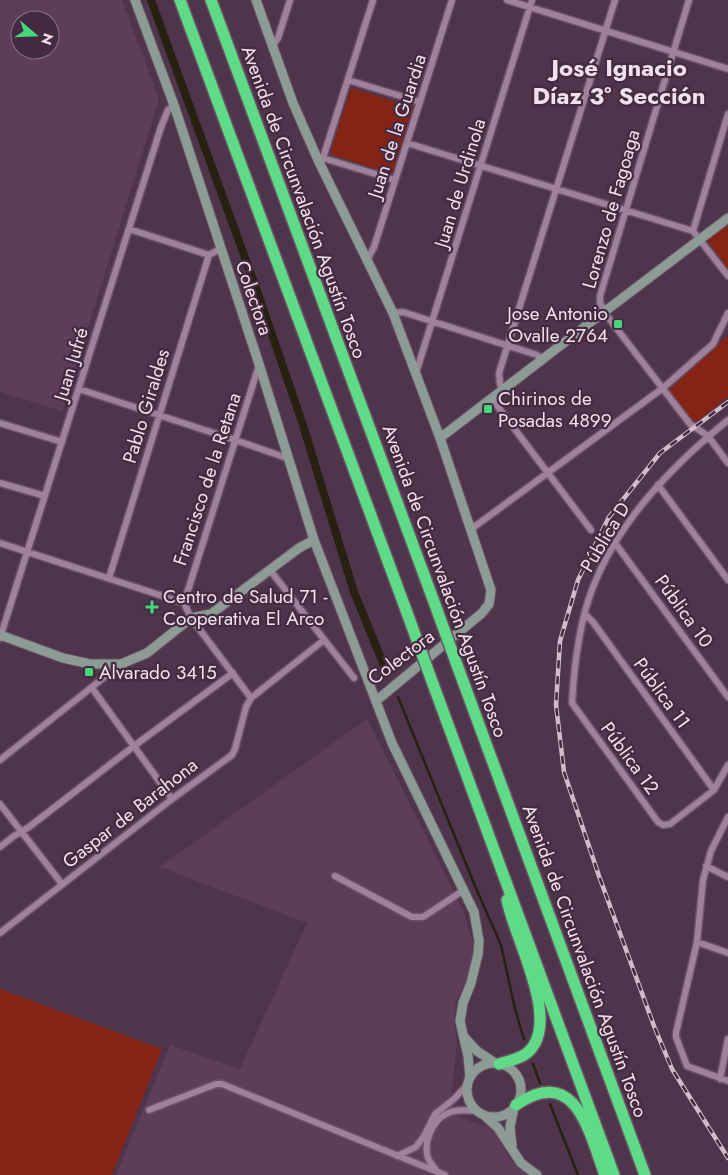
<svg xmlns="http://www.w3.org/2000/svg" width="728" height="1175" viewBox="0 0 728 1175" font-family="Jost,sans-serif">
	<rect width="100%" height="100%" fill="#4f354c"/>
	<!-- built -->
	<path fill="#5d3d59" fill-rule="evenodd" d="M0,0H122L159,99L62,411L0,392ZM20,20H50V50H20Z
		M367,719L463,910L475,950L471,971L455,1004L454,1024L457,1043L451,1100L458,1117L493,1129L511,1160L527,1175H116L170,1045L240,1069L307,923L160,867Z"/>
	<!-- green -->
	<path fill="#852314" d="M351,88L413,107L392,174L330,154Z
		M728,224V269L707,240Z
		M728,335V397L694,424L669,390Z
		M0,989L162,1049L112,1175H0Z"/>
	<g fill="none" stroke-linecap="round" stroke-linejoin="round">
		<!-- stream -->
		<path stroke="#262111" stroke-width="2.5" d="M398,697L475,886L501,945L515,1009L524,1039
			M533,1064L540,1083
			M550,1104L578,1175"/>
		<!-- canal -->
		<path stroke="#262111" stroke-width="8" d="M151,0L255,285L302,422L354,592L385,668"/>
		<!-- street casing -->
		<g stroke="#6a5366" stroke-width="9">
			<path id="street" d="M507,0L728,69
				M689,0L600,296V302L604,312L690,424L708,436L728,463
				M273,45L278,38L290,0
				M348,80L420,102
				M407,143L693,231
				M323,158L395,180
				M318,160L323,158L373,0
				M129,229L209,255
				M693,231L728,114
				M693,231L728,276
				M367,260L374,247L452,0
				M393,313L403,312L537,355L543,360
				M416,373L532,0
				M79,389L235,440L287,458
				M504,390L500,384L499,373L615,0
				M492,399L591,530
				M728,420C673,465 619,520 593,587C580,620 574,668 572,703L658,822L663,825L670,824L714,790L728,765
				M0,423L62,442
				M0,483L45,496
				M658,485L728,580
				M470,530L663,388L713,344L728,313
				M0,543L184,603L191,618L251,698
				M615,543L728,697
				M270,570L354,678
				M109,578L209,255L220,249
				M184,603L259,365
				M585,614L593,622L714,790
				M0,638L161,127L168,110L174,105
				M92,688L172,799
				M0,760L121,664
				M0,804L62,884
				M728,817L711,851L703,880L697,942L676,1033V1037L687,1066L728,1081
				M0,847L14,836L29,827L134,746L233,673
				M706,866L728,877
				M335,876L412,917H423L464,890
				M0,933L172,799L232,755L235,749L246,707L251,698L324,640
				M697,942L728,953
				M720,1079L728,1039
				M149,1110L216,1084H222L445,1175
				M397,1156L416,1147L424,1136L435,1114L454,1099L468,1084
				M437,1171C434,1167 430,1163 428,1158C423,1143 432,1121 446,1114C455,1109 467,1110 477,1111"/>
		</g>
		<!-- secondary casing -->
		<g stroke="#6a5366" stroke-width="11">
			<path id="secondary" d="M135,0L174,105L259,364L314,540L392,743L474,912L479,941L478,954L471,983L463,1003L460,1021L468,1056L470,1078
				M256,0L293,103L318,160L393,313L440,438L491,590L489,604L482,613L376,701
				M440,438L604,312L728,218
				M0,635L63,658L90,664H121L147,653L191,618L211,614L299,548L314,540
				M465,1038L477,1051L495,1063
				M467 1090a27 27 0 1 1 54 0a27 27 0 1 1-54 0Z
				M485,1116L498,1128L521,1163L537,1175
				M512,1146L510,1127L514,1107"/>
		</g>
		<!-- highway casing -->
		<g stroke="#6a5366" stroke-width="14">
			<path id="highway" d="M180,0L406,610
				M211,0L430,591
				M457,665L645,1175
				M433,684L614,1175
				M499,1064C508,1061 520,1059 527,1053C563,1023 514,938 507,900
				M516,1105C576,1064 589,1132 605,1175"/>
		</g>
		<!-- street -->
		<use href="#street" stroke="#a0819b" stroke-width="6"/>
		<!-- secondary -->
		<use href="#secondary" stroke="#8c9c95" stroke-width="9"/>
		<!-- highway -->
		<use href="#highway" stroke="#5fdb87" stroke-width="11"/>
		<!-- rail casing -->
		<g stroke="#cfbccc" stroke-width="4.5">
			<path id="rail" d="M728,402L660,453L609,517L578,580L560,641L556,705L564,772L599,876L654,1026L672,1069L728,1158"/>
		</g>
		<!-- rail -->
		<use href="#rail" stroke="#442b41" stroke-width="2.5" stroke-dasharray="8" stroke-linecap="butt"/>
		<!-- highway-bridge casing -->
		<g stroke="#6a5366" stroke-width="14" stroke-linecap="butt">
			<path id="highway-bridge" d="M430,591L457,665
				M406,610L433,684"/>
		</g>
		<!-- highway-bridge -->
		<use href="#highway-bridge" stroke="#5fdb87" stroke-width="11"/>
	</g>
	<!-- markers -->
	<g fill="#45d77a" stroke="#442b41" stroke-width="2">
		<rect x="613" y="319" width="10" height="10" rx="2.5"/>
		<rect x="483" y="404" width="10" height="10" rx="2.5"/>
		<path d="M149.5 599.5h5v5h5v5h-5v5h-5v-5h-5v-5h5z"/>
		<rect x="84" y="667" width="10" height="10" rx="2.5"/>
	</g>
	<g text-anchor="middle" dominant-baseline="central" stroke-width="4.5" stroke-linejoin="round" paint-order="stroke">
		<!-- street labels -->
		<g font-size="19" fill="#f1e0ee" stroke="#442b41">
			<text transform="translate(397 126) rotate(-72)">Juan de la Guardia</text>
			<text transform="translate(460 183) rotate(-73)">Juan de Urdinola</text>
			<text transform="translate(304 202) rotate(70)">Avenida de Circunvalación Agustín Tosco</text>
			<text transform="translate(611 209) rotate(-74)">Lorenzo de Fagoaga</text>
			<text transform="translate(254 298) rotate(71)">Colectora</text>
			<text transform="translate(71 364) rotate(-73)">Juan Jufré</text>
			<text transform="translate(146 406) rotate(-73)">Pablo Giraldes</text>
			<text transform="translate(207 479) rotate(-72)">Francisco de la Retana</text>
			<text transform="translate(605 537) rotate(-59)">Pública D</text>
			<text transform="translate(445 581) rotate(70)">Avenida de Circunvalación Agustín Tosco</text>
			<text transform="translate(684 611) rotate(54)">Pública 10</text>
			<text transform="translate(401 657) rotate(-37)">Colectora</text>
			<text transform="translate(662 693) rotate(54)">Pública 11</text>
			<text transform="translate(630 758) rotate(54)">Pública 12</text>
			<text transform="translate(130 813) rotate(-38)">Gaspar de Barahona</text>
			<text transform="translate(585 961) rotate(70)">Avenida de Circunvalación Agustín Tosco</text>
		</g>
		<!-- poi labels -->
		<g font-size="19" fill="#f1e0ee" stroke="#442b41" text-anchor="start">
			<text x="608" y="313" text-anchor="end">Jose Antonio<tspan x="608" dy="22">Ovalle 2764</tspan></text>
			<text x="498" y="398">Chirinos de<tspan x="498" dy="22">Posadas 4899</tspan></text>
			<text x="163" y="596">Centro de Salud 71 -<tspan x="163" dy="22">Cooperativa El Arco</tspan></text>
			<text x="99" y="672">Alvarado 3415</text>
		</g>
		<!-- district labels -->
		<g font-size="24" font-weight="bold" fill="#f1e0ee" stroke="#442b41">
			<text x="619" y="67">José Ignacio<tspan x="619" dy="28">Díaz 3° Sección</tspan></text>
		</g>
	</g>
	<!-- north arrow -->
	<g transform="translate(35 35) rotate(109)"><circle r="24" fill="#442b41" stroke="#897386"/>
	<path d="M0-4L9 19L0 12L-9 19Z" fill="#45d77a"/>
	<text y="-8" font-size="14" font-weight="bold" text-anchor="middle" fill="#f1e0ee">N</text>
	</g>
</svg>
